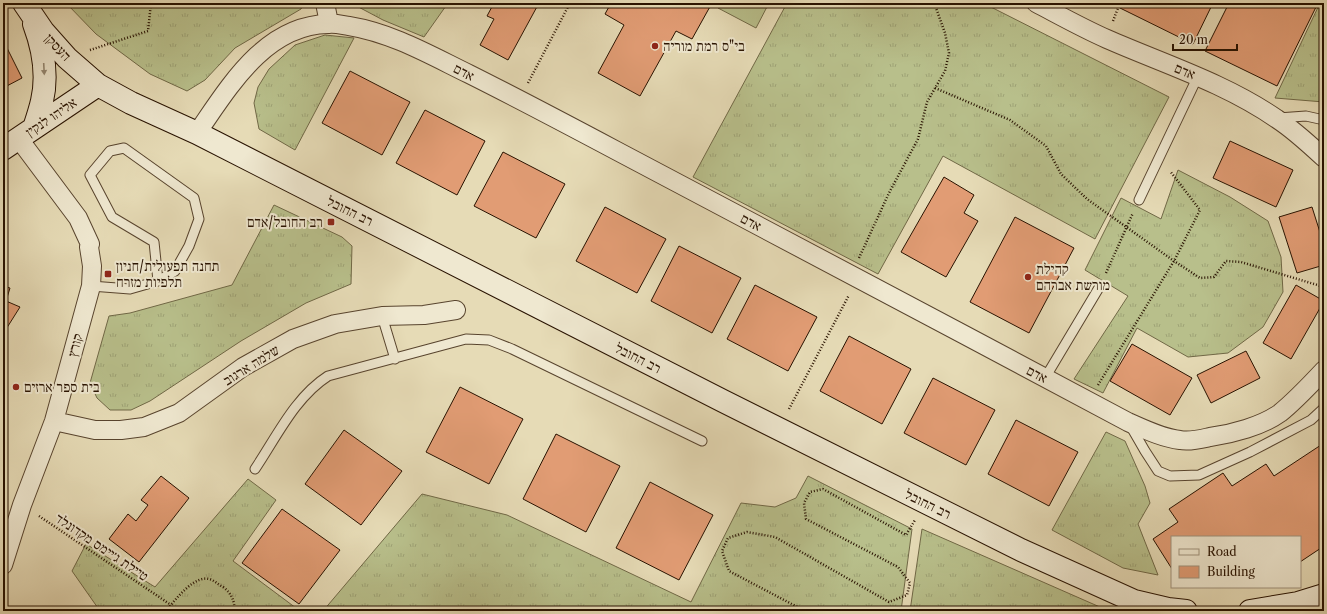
<svg xmlns="http://www.w3.org/2000/svg" width="1327" height="614" viewBox="0 0 1327 614" font-family="'Libre Caslon Text','Frank Ruhl Libre',serif">
	<defs>
		<pattern id="grass-tufts" width="24" height="20" patternUnits="userSpaceOnUse"><rect width="24" height="20" fill="#b8bf8b"/><path d="M3 7l-1-3M5 7V3M7 7l1-3M15 17l-1-3M17 17v-4M19 17l1-3" fill="none" stroke="#9ea376"/></pattern>
	</defs>
	<rect width="100%" height="100%" fill="#e6dbb6"/>
	<filter id="stains"><feTurbulence type="fractalNoise" baseFrequency=".005" numOctaves="4"/><feColorMatrix values="0 0 0 0 .2 0 0 0 0 .09 0 0 0 0 .02 0 0 0 .5 -.17"/></filter>
	<radialGradient id="worn" r=".72"><stop offset=".6" stop-color="#630" stop-opacity="0"/><stop offset="1" stop-color="#630" stop-opacity=".3"/></radialGradient>
	<!-- grass -->
	<path fill="url(#grass-tufts)" stroke="#706846" d="M66,3H304L301,9L235,48L205,80L187,91L150,74L96,34Z
		M351,3H448L424,37L383,20Z
		M787,3H983L1169,97L1095,239L943,156L878,274L693,177Z
		M1320,3H1324V102L1275,98Z
		M325,35L354,38L295,150L259,129L254,103L258,87L269,69L295,45Z
		M1178,170L1230,197L1268,221L1281,257L1283,292L1263,327L1228,353L1188,357L1137,328L1103,393L1074,379L1128,296L1085,270L1121,198L1161,219Z
		M274,205L342,237L352,246L351,284L306,303L241,341L150,401L131,410H110L97,398L90,383L109,316L130,313L232,285Z
		M1106,432L1125,441L1145,486L1150,503L1138,524L1158,575L1123,568L1052,530Z
		M808,476L912,529L901,611H323L422,494L507,515L691,602L741,503L775,507L796,498Z
		M248,479L276,500L233,561L300,611H100L72,571L86,544L155,587Z
		M922,529L1109,611H910Z"/>
	<!-- pitch -->
	<path fill="#b8bf8b" stroke="#706846" d="M721,3H769L756,28L718,8Z"/>
	<!-- building -->
	<path fill="#e19c74" stroke="#281200" d="M494,3H539L508,60L480,45L494,19L487,16Z
		M611,3H712L692,39L676,31L640,96L598,73L624,25L605,14Z
		M1122,3H1213L1193,44L1120,8Z
		M1229,3H1318L1277,86L1205,51Z
		M3,40L22,78L3,88Z
		M350,71L410,102L382,155L322,123Z
		M425,110L485,141L457,195L396,163Z
		M1230,141L1293,170L1276,207L1213,178Z
		M503,152L565,184L536,238L474,206Z
		M944,177L974,195L964,213L978,221L946,277L901,252Z
		M605,207L666,239L637,293L576,261Z
		M1312,207L1324,245V265L1297,273L1279,217Z
		M1015,217L1074,248L1029,333L970,302Z
		M679,246L741,278L712,333L651,301Z
		M755,285L817,317L788,371L727,339Z
		M1296,285L1324,301L1291,359L1263,343Z
		M3,286L10,288L6,301L20,307L3,334Z
		M849,336L911,369L882,424L820,391Z
		M1132,344L1192,378L1170,415L1110,381Z
		M1246,351L1260,378L1211,403L1197,375Z
		M933,378L995,410L966,465L904,433Z
		M460,387L523,419L489,484L426,452Z
		M1016,420L1078,452L1049,506L988,474Z
		M344,430L402,471L361,525L305,484Z
		M556,434L620,466L586,532L523,499Z
		M1324,443V546L1300,562V537H1172V569L1153,539L1178,522L1169,509L1223,473L1232,486L1266,464L1274,476Z
		M161,476L189,498L139,562L109,539L128,514L136,521L148,505L141,500Z
		M650,482L713,515L679,580L616,548Z
		M282,509L340,550L299,604L242,563Z"/>
	<g fill="none" stroke-linecap="round" stroke-linejoin="round">
		<!-- lane casing -->
		<g stroke="#58442e" stroke-width="11">
			<path id="lane" d="M1278,118L1306,116L1324,120
				M1139,200L1198,76
				M91,286L130,289L158,281L175,271L189,246L199,219L194,198L124,148L110,151L90,175L112,217L154,242L158,281
				M382,316L395,359
				M1045,378L1100,286
				M1130,425L1145,451L1158,471L1170,476L1199,475L1250,452L1311,420L1324,408
				M255,469C276,438 295,397 328,376L466,339L489,340L512,349L702,441"/>
		</g>
		<!-- street casing -->
		<g stroke="#58442e" stroke-width="20">
			<path id="street" d="M325,3L329,23
				M1036,3C1059,15 1082,28 1107,39C1164,64 1225,83 1277,119C1294,130 1309,144 1324,158
				M197,133C229,87 265,25 328,24C335,23 342,25 349,26C392,33 430,55 469,74C519,99 568,125 617,151C787,241 958,331 1128,422C1144,429 1162,438 1180,440C1190,442 1201,439 1210,437C1232,434 1262,426 1280,413C1296,400 1310,385 1324,370
				M54,421L95,430H121L144,427L179,413L243,367L293,339L335,324L382,316L424,315L456,310
				M3,565L22,505L54,421L91,286L92,266L89,247L90,244L78,218L19,139"/>
		</g>
		<!-- secondary casing -->
		<g stroke="#281200" stroke-width="24">
			<path id="secondary" d="M24,3L43,31L67,58L98,85L131,103L197,133L723,401L1021,550L1134,601L1168,609L1186,611
				M34,24C43,48 48,75 42,101C40,110 37,119 34,128
				M3,149L98,85
				M1250,611L1298,603L1324,595"/>
		</g>
		<!-- path -->
		<path stroke="#281200" stroke-width="2.5" stroke-dasharray="1 2" stroke-linecap="butt" d="M1113,21L1120,3
			M90,50L148,31L151,3
			M528,83L570,3
			M935,88L1010,120L1046,146L1061,174L1087,199L1174,261L1200,278L1214,277L1226,261L1241,262L1324,287
			M859,258L889,193L918,139L927,102L945,71L949,53L945,33L936,8L940,3
			M1106,273L1133,213
			M1098,385L1174,261L1200,210L1170,171
			M789,409L849,295
			M39,516L171,605
			M689,609L693,611
			M166,611C175,600 196,572 212,580C216,582 219,585 223,587C232,594 234,600 235,611
			M805,611L729,571L722,551L728,538L747,532L775,537L889,602L907,595L910,583L898,567L806,519L804,503L810,492L823,489L906,535L915,520"/>
		<!-- lane -->
		<use href="#lane" stroke="#efe8d0" stroke-width="9"/>
		<!-- street -->
		<use href="#street" stroke="#efe8d0" stroke-width="18"/>
		<!-- secondary -->
		<use href="#secondary" stroke="#efe8d0" stroke-width="22"/>
	</g>
	<!-- one-way arrows -->
	<defs><path id="oneway-solid" d="M-6-.8H1V-3.2L6.5 0L1 3.2V.8H-6Z"/></defs>
	<use fill="#958872" href="#oneway-solid" transform="translate(44 69) rotate(87)"/>
	<!-- markers -->
	<g fill="#8f2418" stroke="#efe8d0" stroke-width="1.5">
		<circle cx="655" cy="46" r="4"/>
		<rect x="327" y="218" width="8" height="8" rx="2"/>
		<rect x="104" y="270" width="8" height="8" rx="2"/>
		<circle cx="1028" cy="277" r="4"/>
		<circle cx="16" cy="387" r="4"/>
	</g>
	<g text-anchor="middle" dominant-baseline="central" stroke-width="4" stroke-linejoin="round" paint-order="stroke">
		<!-- poi labels -->
		<g font-size="14" fill="#281200" stroke="#efe8d0" text-anchor="start">
			<text x="663" y="46">בי"ס רמת מוריה</text>
			<text x="323" y="222" text-anchor="end">רב החובל/אדם</text>
			<text x="116" y="266">תחנה תפעולית/חניון<tspan x="116" dy="16">תלפיות מזרח</tspan></text>
			<text x="1036" y="269">קהילת<tspan x="1036" dy="16">מורשת אברהם</tspan></text>
			<text x="24" y="387">בית ספר ארזים</text>
		</g>
		<!-- street labels -->
		<g font-size="14" fill="#281200" stroke="#efe8d0">
			<text transform="translate(58 47) rotate(47)">העסקן</text>
			<text transform="translate(1185 71) rotate(23)">אדם</text>
			<text transform="translate(464 72) rotate(27)">אדם</text>
			<text transform="translate(51 117) rotate(-34)">אליהו לנקין</text>
			<text transform="translate(350 211) rotate(26)">רב החובל</text>
			<text transform="translate(751 222) rotate(28)">אדם</text>
			<text transform="translate(75 345) rotate(-75)">קורץ</text>
			<text transform="translate(638 358) rotate(27)">רב החובל</text>
			<text transform="translate(251 365) rotate(-32)">שלמה ארגוב</text>
			<text transform="translate(1037 374) rotate(28)">אדם</text>
			<text transform="translate(928 504) rotate(26)">רב החובל</text>
			<text transform="translate(102 547) rotate(34)">טיילת ג׳יימס מקדונלד</text>
		</g>
	</g>
	<!-- margin -->
	<rect width="1327" height="614" fill="none" stroke="#e6dbb6" stroke-width="16"/>
	<rect x="4" y="4" width="1319" height="606" fill="none" stroke="#281200" stroke-width="2"/>
	<rect x="8" y="8" width="1311" height="598" fill="none" stroke="#281200"/>
	<!-- legend -->
	<rect x="1171" y="536" width="130" height="52" fill="#efe8d0" stroke="#9f927d"/>
	<rect x="1179" y="549" width="20" height="6" fill="#efe8d0" stroke="#9f927d"/>
	<text x="1207" y="556" font-size="12" fill="#281200">Road</text>
	<rect x="1179" y="566" width="20" height="12" fill="#e19c74" stroke="#9f927d"/>
	<text x="1207" y="576" font-size="12" fill="#281200">Building</text>
	<!-- scale -->
	<path d="M1173 44v6h64v-6" fill="none" stroke="#281200" stroke-width="2"/>
	<text x="1179" y="44" font-size="12" fill="#281200" stroke="#efe8d0" stroke-width="3" paint-order="stroke">20 m</text>
	<rect width="100%" height="100%" filter="url(#stains)"/>
	<rect width="100%" height="100%" fill="url(#worn)"/>
</svg>
